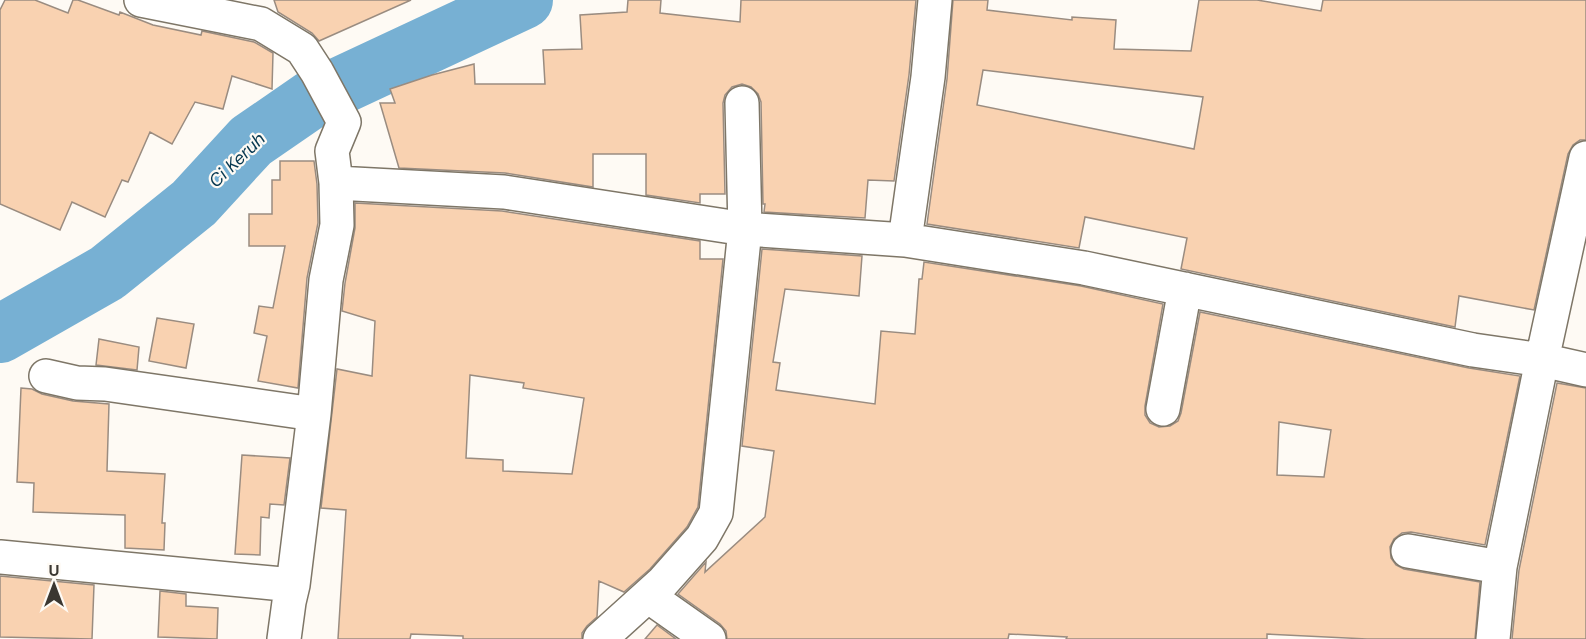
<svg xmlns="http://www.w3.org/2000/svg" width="1586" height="639" viewBox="0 0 1586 639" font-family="'DM Sans',sans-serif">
	<rect width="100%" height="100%" fill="#fefaf4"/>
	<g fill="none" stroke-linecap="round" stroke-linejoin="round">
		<!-- river -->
		<path stroke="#77b0d3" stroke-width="58" d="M0,334L107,273L194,203L251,141L312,99L524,0"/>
	</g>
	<!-- building -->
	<path fill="#f9d2b1" stroke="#9a8c80" stroke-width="1.5" fill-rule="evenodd" d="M5,0H35L68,13L73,0H78L119,15L120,12L153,25L201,35L202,31L254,42L273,53L272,89L232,76L223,109L195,102L172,144L150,132L128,182L122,180L105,217L72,202L60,230L0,204V10Z
		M274,0H411L319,41L312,33L278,12Z
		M628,0H661L660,13L740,22L741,0H916L909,75L894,181L868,180L865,218L764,212L765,204H763L761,102L758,94L751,87L742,84L732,87L725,95L723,103L725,194H700V203L646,195V154H593V187L505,173L399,168L380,103H395L390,89L432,75L474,64L475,84H545L543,50L582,49L580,15L627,12Z
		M953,0H988L987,10L1072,20V17L1116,20L1114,49L1191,51L1199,0H1257L1321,11L1323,0H1586V140H1580L1573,145L1568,154L1534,310L1459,296L1455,327L1181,269L1187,238L1085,217L1079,248L927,224L947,79ZM983,70L1203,97L1194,149L977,105Z
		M280,161H314L317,184L318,223L307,278L298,388L258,381L267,336L254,333L259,306L273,308L285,246H249V214H272V180H280Z
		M355,203L502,211L700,241V259H723L698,507L687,527L650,569L624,592L599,581L597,617L587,626L582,633V639H463V636L411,634L410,639H338L346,510L321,508L337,369L372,376L375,321L342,311L345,283L355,228ZM470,375L524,383L523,388L584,398L572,474L503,471V460L466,458Z
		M762,249L862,256L859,296L785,289L773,362L780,363L776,390L875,404L881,331L915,334L919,279H922L924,262L1081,286L1163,304L1145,406V415L1150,423L1159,427L1170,426L1178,421L1181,413L1200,312L1469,368L1520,376L1485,545L1411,532L1402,533L1394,539L1390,547L1391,558L1396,565L1404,569L1480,582L1475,639H1367L1267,634V639H1066L1067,637L1009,634L1008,639H727L726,631L720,624L678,594L706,562L705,572L765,517L774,451L742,446ZM1279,422L1331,430L1324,477L1277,475Z
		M157,318L194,324L186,368L149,361Z
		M99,339L139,347L137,370L96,365Z
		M1557,383L1586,388V639H1512L1519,570Z
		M21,388L32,389L42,394L73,401L109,404L107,471L165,474L162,523H165L164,550L125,548V515L33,512L34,483L17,482Z
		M242,455L290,458L284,505L270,504L269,518L261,517L260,555L235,554Z
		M0,576L94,585L92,639L0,637Z
		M160,591L186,594V606L218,608L217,639L158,637Z
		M657,625L676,639H645Z"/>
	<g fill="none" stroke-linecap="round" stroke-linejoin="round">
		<!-- minor casing -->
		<g stroke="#7e7667" stroke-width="36">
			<path id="minor" d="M141,0L261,24L302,49L317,72L344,122L332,151L336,183L337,225L326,280L314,414L293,585L289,602L284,639
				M336,183L504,192L745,229L905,240L1084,268L1473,350L1542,360L1586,370
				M905,240L928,77L935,0
				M46,376L77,383L105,384L314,414
				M1163,409L1185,289
				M1408,551L1500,567
				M0,557L293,585
				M648,596L709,639
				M600,639L663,582L702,538L716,513L745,229L742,103
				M1493,639L1500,567L1542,360L1586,158"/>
		</g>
		<!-- minor -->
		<use href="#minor" stroke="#fff" stroke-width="33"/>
	</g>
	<g text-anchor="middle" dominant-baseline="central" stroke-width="4.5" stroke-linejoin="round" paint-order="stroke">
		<!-- water labels -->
		<g font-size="18" font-style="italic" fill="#083951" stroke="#fefaf4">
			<text transform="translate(237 160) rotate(-44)">Ci Keruh</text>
		</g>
	</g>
	<!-- north arrow -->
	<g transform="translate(54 585)" stroke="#fefaf4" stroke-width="4.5" paint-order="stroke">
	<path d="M0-4.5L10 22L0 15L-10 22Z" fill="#3b3731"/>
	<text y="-9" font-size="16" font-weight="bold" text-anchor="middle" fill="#3b3731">U</text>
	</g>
</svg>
